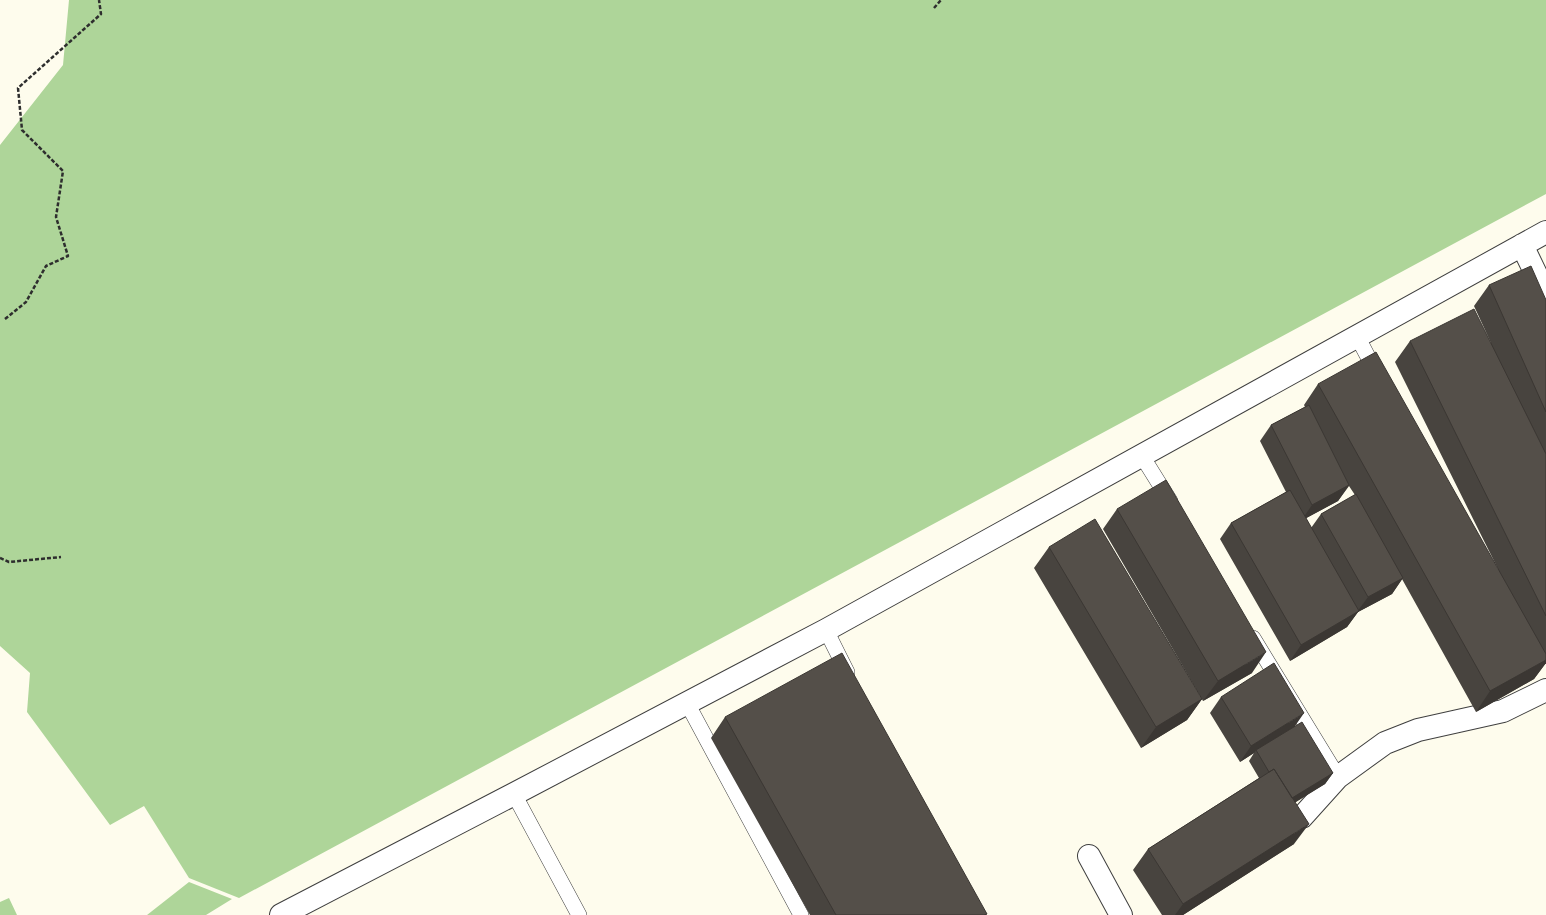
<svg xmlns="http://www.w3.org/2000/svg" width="1546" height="915" viewBox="0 0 1546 915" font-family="'Crimson Pro',serif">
	<rect width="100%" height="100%" fill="#fefced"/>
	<!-- forest -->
	<path fill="#aed599" d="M69,0H1546V194L239,898L189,878L144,806L110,825L27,712L30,673L0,646V145L63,65Z
		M189,882L232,899L206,915H147Z
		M9,898L17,915H0V902Z"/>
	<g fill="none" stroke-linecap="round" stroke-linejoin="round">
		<!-- lane casing -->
		<g stroke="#3f3f3f" stroke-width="16">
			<path id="lane" d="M1357,336L1377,374
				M1142,456L1170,501
				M826,630L847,672
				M1253,638L1338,777
				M687,703L801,915
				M514,794L579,915"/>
		</g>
		<!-- street casing -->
		<g stroke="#3f3f3f" stroke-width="24">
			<path id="street" d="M1522,245L1546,295
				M1302,817L1338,777L1385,743L1418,730L1503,711L1546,690
				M1089,856L1121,915
				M281,915L514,794L826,630L1546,232"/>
		</g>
		<!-- path -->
		<path stroke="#2e2e2e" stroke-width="2.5" stroke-dasharray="4 2" stroke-linecap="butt" d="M934,8L941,0
			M5,319L26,302L46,266L68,256L56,217L63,171L22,130L18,88L101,14L99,0
			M0,558L9,562L61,557"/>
		<!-- lane -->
		<use href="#lane" stroke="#fff" stroke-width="15"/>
		<!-- street -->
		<use href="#street" stroke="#fff" stroke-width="22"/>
	</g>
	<!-- wall -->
	<path fill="#48443f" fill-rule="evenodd" d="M1489,285L1546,300V664H1545L1534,679L1476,712L1402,579L1392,594L1358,612L1347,627L1290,661L1220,539L1231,523L1286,492L1260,441L1271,425L1305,407L1304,405L1318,384L1499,571L1395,362L1410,341L1491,343L1474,306ZM1349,486L1355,495L1321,514L1311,528L1306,518L1338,501Z
		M1117,509L1252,673L1203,701L1103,529Z
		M1049,547L1202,699L1187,720L1141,748L1034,568Z
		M1221,697L1295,726L1333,773L1325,784L1295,802L1294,844L1183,915H1162L1133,870L1148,849L1259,778L1249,761L1254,753L1240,762L1210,713Z
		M725,717L987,914L986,915H810L711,738Z"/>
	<!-- shaded-wall -->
	<path fill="#3b3733" d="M1349,485L1338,501L1301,521L1312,505Z
		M1403,578L1392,594L1358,612L1347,627L1290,661L1301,645L1357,612L1368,597Z
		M1266,652L1252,673L1203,701L1218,681Z
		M1546,660V663L1534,679L1476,712L1490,691Z
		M1202,699L1187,720L1141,748L1156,727Z
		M1304,713L1293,729L1256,750L1254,753L1240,762L1251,746Z
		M1333,773L1325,784L1280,812L1287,801Z
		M1309,824L1294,844L1183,915H1175L1183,904Z"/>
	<!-- building -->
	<path fill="#544f49" stroke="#3b3733" d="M1531,266L1546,300V412L1489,285Z
		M1474,309L1546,454V616L1410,341Z
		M1376,352L1546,654V660L1490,691L1318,384Z
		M1309,405L1349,485L1312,505L1271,425Z
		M1166,480L1266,652L1218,681L1117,509Z
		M1290,490L1359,611L1301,645L1231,523Z
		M1356,494L1403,578L1368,597L1321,514Z
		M1095,519L1202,699L1156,727L1049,547Z
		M842,653L987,914L984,915H836L725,717Z
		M1274,663L1304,713L1251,746L1221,697Z
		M1302,722L1333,773L1292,798L1274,769L1269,772L1256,750Z
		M1274,769L1309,824L1183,904L1148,849Z"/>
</svg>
